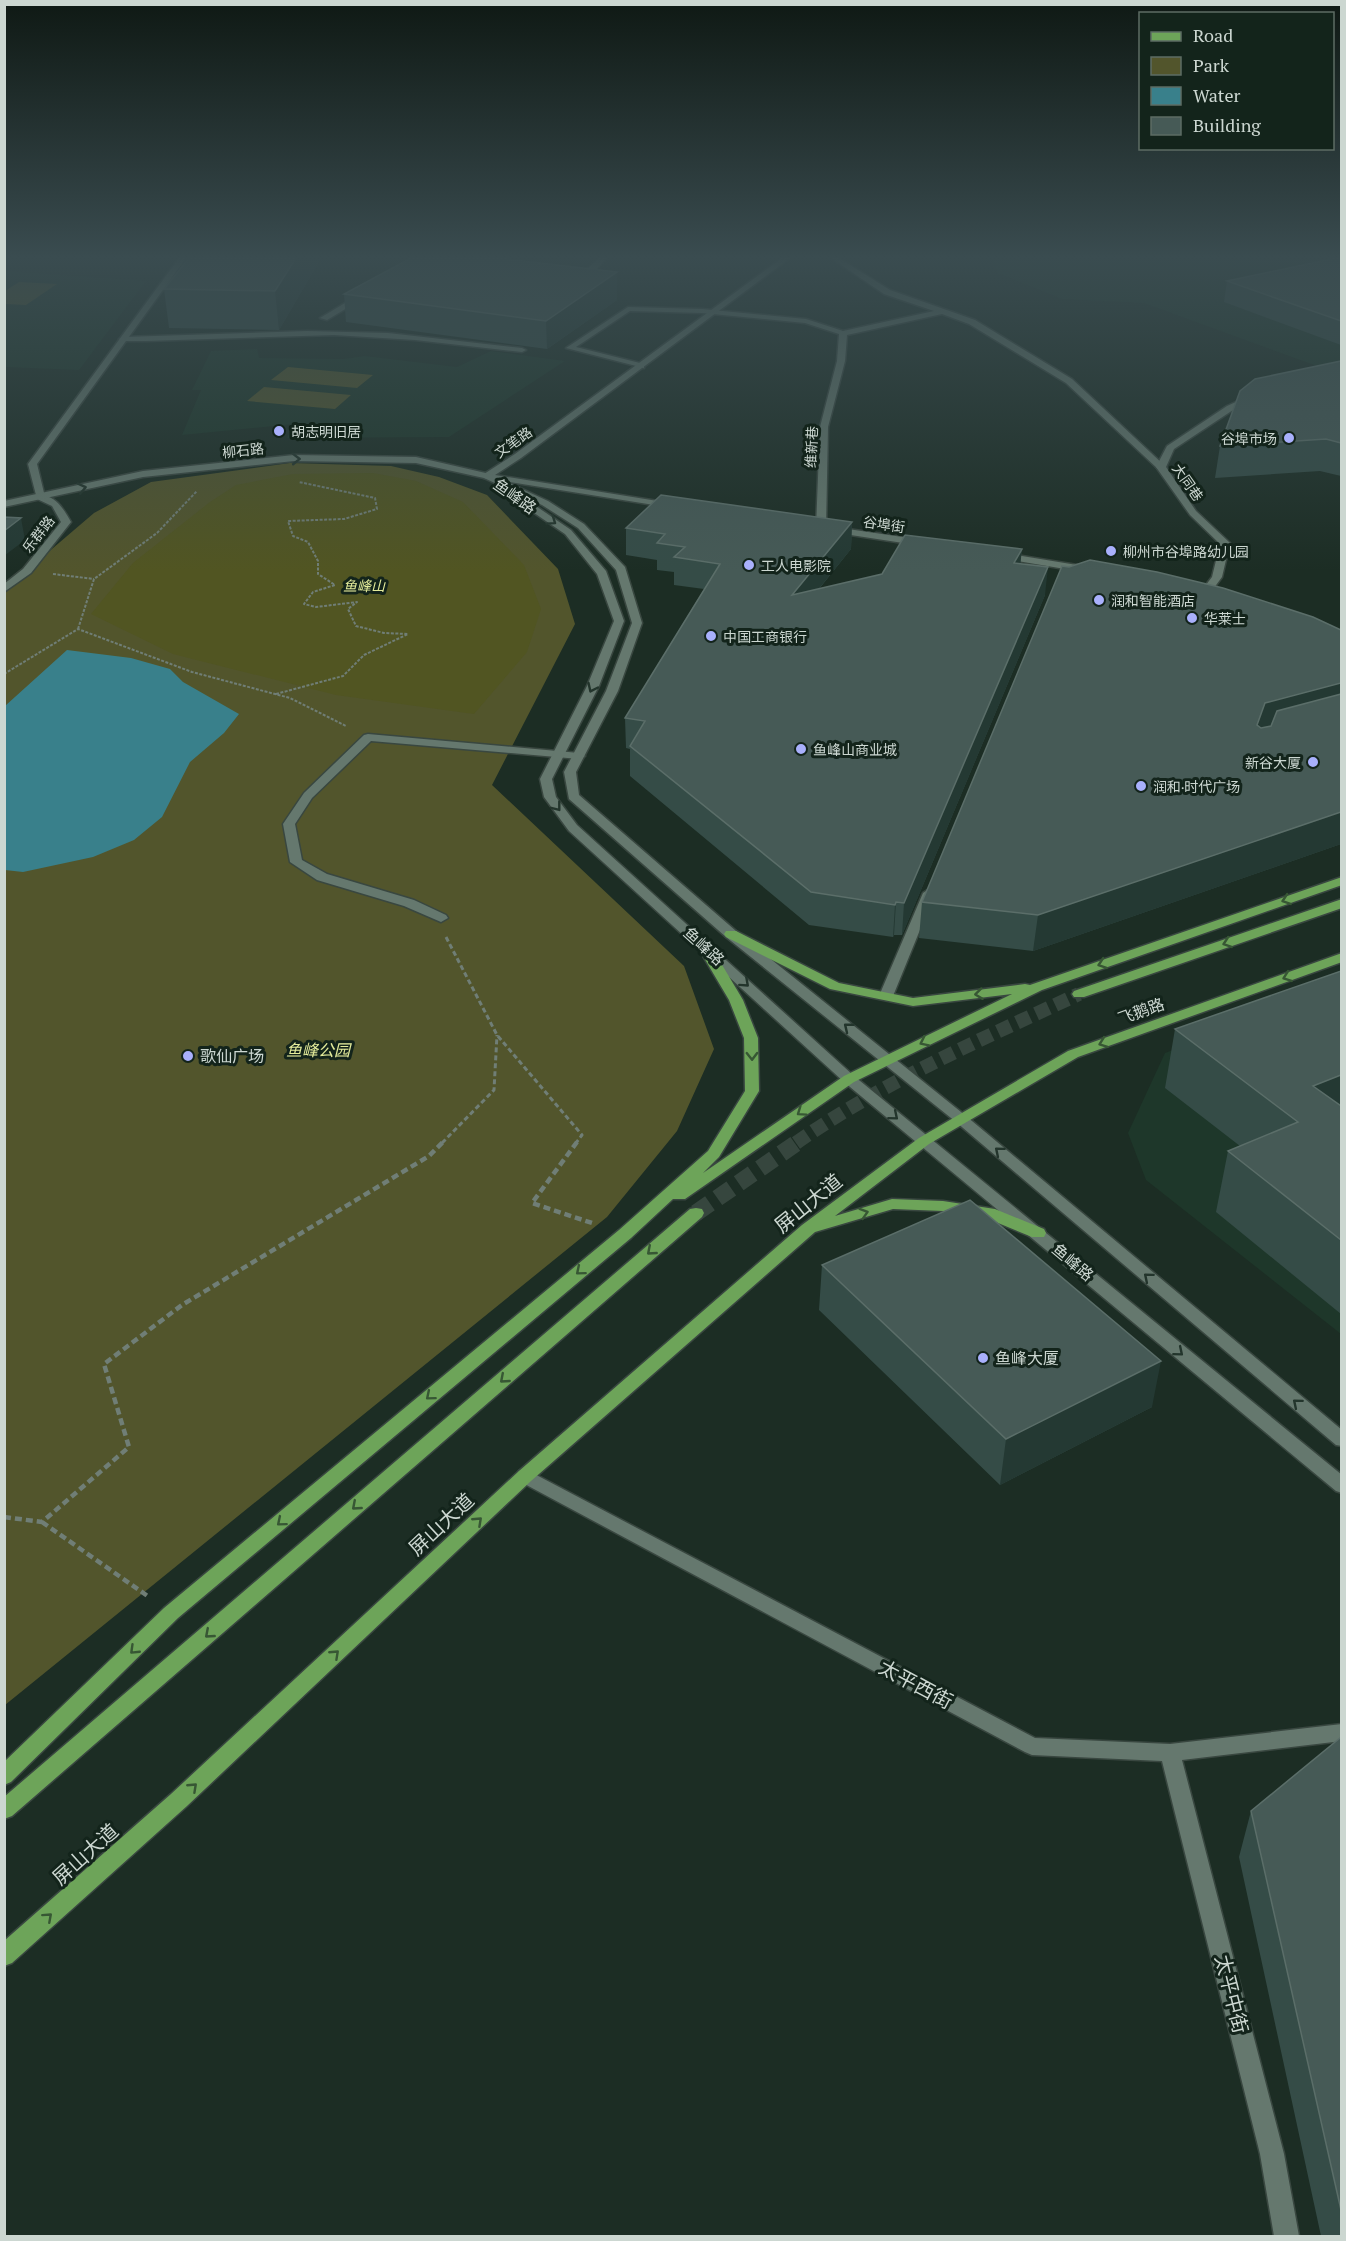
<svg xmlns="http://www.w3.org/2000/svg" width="1346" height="2241" viewBox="0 0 1346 2241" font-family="'PT Serif','Noto Sans SC',serif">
	<rect width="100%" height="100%" fill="#1c2d24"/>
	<!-- built -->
	<path fill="#1e372a" d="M991,258H1341V365L1325,369L1144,303L1062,299L998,273Z
		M5,271L146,281L79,370L5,367Z
		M257,349L259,358L344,359L365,356L457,367L491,351L565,361L449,437L287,438L294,424L182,435L201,390H192L211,351Z
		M1341,989V1334L1146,1180L1128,1133L1165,1053Z"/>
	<!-- green -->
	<path fill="#52552c" d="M19,282L57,284L26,305L5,304V291Z
		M288,367L373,375L357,388L271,380Z
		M264,387L351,395L335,409L247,401Z
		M290,463L391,466L439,477L487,495L558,569L575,624L492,785L684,966L714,1049L677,1131L607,1217L5,1705V589L94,513L151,482Z"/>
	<!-- forest -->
	<path fill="#515522" d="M373,473L416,481L463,502L524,565L541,609L527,652L474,714L336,695L173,654L91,614L133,563L210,502L236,485L293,474Z"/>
	<!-- water -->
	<path fill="#39808b" d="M67,650L131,658L170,669L183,682L239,714L224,733L190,762L162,817L134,840L93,857L23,872L5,870V706Z"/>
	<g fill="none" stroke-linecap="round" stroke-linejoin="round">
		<!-- primary-tunnel-far1 -->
		<path stroke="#36463e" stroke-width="14" stroke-dasharray="14 7" stroke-linecap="butt" d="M796,1143C883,1082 982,1039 1079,994"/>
		<!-- primary-tunnel -->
		<path stroke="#36463e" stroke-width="17" stroke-dasharray="17 9" stroke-linecap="butt" d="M696,1213L798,1142"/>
		<!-- service casing -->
		<g stroke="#394740" stroke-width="3">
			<path id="service" d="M599,258H607L592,274H586V270Z
				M831,258H839L890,290L975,320L1072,379L1166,467L1158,469L1066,383L969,324L942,314L847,335L845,361L828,427L826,528L821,531L816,528L820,427L837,361L839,334L805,323L702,313L630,311L576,347L644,364V368L566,348L628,307L702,309L806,319L843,331L934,311L884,294Z
				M360,294L367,296L327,320L320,318Z"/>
		</g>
		<!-- pedestrian casing -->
		<g stroke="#394740" stroke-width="3">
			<path id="pedestrian" d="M368,734L579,753L585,756L579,759L371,741L312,798L295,824L302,860L327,874L414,900L446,915L448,918L441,922L404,906L317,880L290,862L283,824L304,793L364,735Z
				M929,889L935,893L893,996L891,999H881L879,996L923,893Z"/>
		</g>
		<!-- minor casing -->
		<g stroke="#394740" stroke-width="3">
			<path id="minor" d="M307,331L388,333L522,348L526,350L522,352L415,340L334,335L146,341H123L119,339L123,337Z
				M1249,396L1256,398L1233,410L1174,449L1166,467L1196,511L1230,543L1222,577L1208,596L1204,597L1199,594L1212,577L1220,544L1190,515L1156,467L1167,446L1227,406Z
				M37,495C55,494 63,508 71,522L31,573L4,592V584L23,569L61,522L52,506L37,499Z
				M525,1469L1035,1738L1170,1744L1342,1724V1741L1182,1760L1284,2154L1299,2236H1274L1260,2154L1162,1761L1032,1755L1025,1752L519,1481L516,1476L519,1471Z"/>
		</g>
		<!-- tertiary casing -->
		<g stroke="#394740" stroke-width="3">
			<path id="tertiary" d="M179,258H186L37,464L45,497L37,499L28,464Z
				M782,258H790L521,458L495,475L670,503L675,506L673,508L484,478V474L515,454Z
				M834,527L923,540L928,543L923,546L831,532V528Z
				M1003,553L1083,566L1088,569L1083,572L1000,558L998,556Z"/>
		</g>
		<!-- secondary casing -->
		<g stroke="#394740" stroke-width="3">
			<path id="secondary" d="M294,455L416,457L490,474L548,501L584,524L625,567L642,623L618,691L576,772L579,795L736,931L966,1116L1342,1430V1446L1336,1445L956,1122L726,937L569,799L564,772L606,691L632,623L616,570L578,528L542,505L484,478L416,463L294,461L143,477L4,507V501L143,471Z
				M521,500H527L571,530L606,571L624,621L599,686L552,779L556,797L577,825L854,1076L1342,1475V1493L1336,1491L844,1082L569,831L544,797L540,779L587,686L614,621L597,574L565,534L521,504Z"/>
		</g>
		<!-- primary casing -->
		<g stroke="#394740" stroke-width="3">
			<path id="primary" d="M1342,877V885L1042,990L854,1082L685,1199H673L631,1238L178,1618L11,1782L4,1785V1762L164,1608L619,1230L708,1151L745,1091L744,1038L729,1000L697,946L699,943H709L743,1000L758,1038L759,1091L719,1157L703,1173L844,1076L1012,994L913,1006L830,989L726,937L724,934L726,931H736L839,983L913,998L1025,984L1030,985Z
				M1342,899V908L1084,997H1074L1072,994L1074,991Z
				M1342,953V962L1078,1057L929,1144L835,1216L892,1199L943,1201L995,1209L1044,1229L1046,1233L1044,1237H1032L986,1218L943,1211L893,1209L815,1232L531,1481L187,1806L12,1963L4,1966V1941L171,1794L519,1471L802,1225L919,1138L1068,1051Z
				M696,1208L702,1209L704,1213L702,1217L12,1816L4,1819V1797L690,1209Z"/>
		</g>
		<!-- path-far2 -->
		<path stroke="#707e76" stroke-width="2" stroke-dasharray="3 1.5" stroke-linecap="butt" d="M53,574L94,579
			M78,629L94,579L157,533L197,491
			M4,674L78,629L192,672L290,698L346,726
			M276,694L343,676L364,655L408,634L384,633L356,626L348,609L357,602L316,607L304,604L313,592L335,585L318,574V561L308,542L293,536L288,521L344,519L377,509L375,498L299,482"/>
		<!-- path-far1 -->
		<path stroke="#707e76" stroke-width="3" stroke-dasharray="5 3" stroke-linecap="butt" d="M446,937L497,1035L582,1135L576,1143
			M442,1143L494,1090L497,1035"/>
		<!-- path -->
		<path stroke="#707e76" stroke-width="4.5" stroke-dasharray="7 4" stroke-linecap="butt" d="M577,1142L532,1203L595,1224
			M4,1517L42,1522L129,1447L104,1364L182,1305L429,1156L443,1142
			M42,1522L149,1597"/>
		<!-- service -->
		<use href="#service" fill="#65786e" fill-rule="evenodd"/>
		<!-- pedestrian -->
		<use href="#pedestrian" fill="#65786e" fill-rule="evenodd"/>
		<!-- minor -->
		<use href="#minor" fill="#65786e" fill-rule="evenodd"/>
		<!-- tertiary -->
		<use href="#tertiary" fill="#65786e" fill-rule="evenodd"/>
		<!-- secondary -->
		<use href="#secondary" fill="#65786e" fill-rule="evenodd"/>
		<!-- primary -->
		<use href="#primary" fill="#6da459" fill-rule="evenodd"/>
	</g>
	<!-- wall -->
	<path fill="#354c47" d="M189,258H321L279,330L169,328L164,289Z
		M1341,258V345L1224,302L1227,281Z
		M344,294L617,300L547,349L346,322Z
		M1341,361V476L1320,471L1215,478L1220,446Z
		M852,522L851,549L819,589L1022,549L1020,564L1045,595L902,935H894L893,937L809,925L630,776V749L626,748L625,718L704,589L674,585V572L657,570V560L626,555V528Z
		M1341,630V844L1033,951L919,938L922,902Z
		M1341,971V1314L1216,1212L1228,1151L1240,1146L1165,1088L1175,1029Z
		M822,1265L1152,1407L1000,1485L819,1310Z
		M1341,1738V2236H1321L1239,1857L1251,1811Z"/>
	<!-- shaded-wall -->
	<path fill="#243933" d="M296,258H321L279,330L275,291Z
		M617,272V300L547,349L546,321Z
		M21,518L25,540L4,556V531Z
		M852,522L851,549L791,623L792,595Z
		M1022,549L1019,576L1014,563Z
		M1048,567L1045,595L902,935L904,903Z
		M1341,683V714L1259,736L1257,725L1265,703Z
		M1341,812V844L1033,951L1038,915Z
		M896,902L894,935L893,937L895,905Z
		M1341,1075V1129L1313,1086Z
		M1161,1361L1152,1407L1000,1485L1006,1439Z"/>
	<!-- building -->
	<path fill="#465a56" stroke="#5b6e69" stroke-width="1.5" d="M189,258H296L275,291L164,289Z
		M411,258H497L617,272L546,321L344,294Z
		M1336,258H1341V321L1227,281Z
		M1341,361V443L1326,439L1220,446L1240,391L1255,379Z
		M661,495L852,522L792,595L882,574L905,535L1022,549L1014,563L1048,567L904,903L896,902L895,905L811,892L630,746L645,721L625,718L720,564L674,557L685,547L657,543L665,534L626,528Z
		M4,517L21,518L4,531Z
		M1090,560L1157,572L1223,588L1313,617L1341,630V683L1265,703L1257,725L1261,728L1271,726L1277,711L1341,694V812L1038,915L922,902L1062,566L1069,567Z
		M1341,971V1075L1313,1086L1341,1106V1240L1228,1151L1298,1122L1175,1029Z
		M970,1200L1161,1361L1006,1439L822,1265Z
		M1340,1738H1341V2210L1251,1811Z"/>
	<!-- one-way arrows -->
	<defs><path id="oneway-chevron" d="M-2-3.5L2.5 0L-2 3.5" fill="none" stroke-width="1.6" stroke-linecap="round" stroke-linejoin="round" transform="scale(1.5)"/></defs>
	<g stroke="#23352c">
		<use href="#oneway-chevron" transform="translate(296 459) rotate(-1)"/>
		<use href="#oneway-chevron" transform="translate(82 488) rotate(-13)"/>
		<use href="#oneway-chevron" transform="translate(552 521) rotate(35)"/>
		<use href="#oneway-chevron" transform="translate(592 688) rotate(115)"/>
		<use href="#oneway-chevron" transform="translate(557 807) rotate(52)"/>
		<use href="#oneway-chevron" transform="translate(745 983) rotate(42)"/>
		<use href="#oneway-chevron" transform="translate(848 1027) rotate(-141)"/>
		<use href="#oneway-chevron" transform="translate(894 1116) rotate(40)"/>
		<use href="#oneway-chevron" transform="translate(999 1151) rotate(-140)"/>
		<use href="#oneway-chevron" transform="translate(1148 1277) rotate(-140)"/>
		<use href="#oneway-chevron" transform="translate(1179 1352) rotate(40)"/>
		<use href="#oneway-chevron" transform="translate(1297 1403) rotate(-140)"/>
	</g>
	<g stroke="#375734">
		<use href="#oneway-chevron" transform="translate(1286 900) rotate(161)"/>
		<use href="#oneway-chevron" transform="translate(1227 943) rotate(161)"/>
		<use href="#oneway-chevron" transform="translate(1102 964) rotate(161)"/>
		<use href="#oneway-chevron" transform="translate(1287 977) rotate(160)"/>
		<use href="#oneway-chevron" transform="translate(979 994) rotate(173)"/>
		<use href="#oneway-chevron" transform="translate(924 1042) rotate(154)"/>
		<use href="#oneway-chevron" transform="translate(1103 1043) rotate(160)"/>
		<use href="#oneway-chevron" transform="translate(752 1056) rotate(89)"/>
		<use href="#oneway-chevron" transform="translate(801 1112) rotate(145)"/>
		<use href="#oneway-chevron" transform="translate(864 1213) rotate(-17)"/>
		<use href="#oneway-chevron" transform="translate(651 1251) rotate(139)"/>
		<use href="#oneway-chevron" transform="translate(580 1271) rotate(140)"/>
		<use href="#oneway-chevron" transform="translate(504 1379) rotate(139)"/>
		<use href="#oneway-chevron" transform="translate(430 1396) rotate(140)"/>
		<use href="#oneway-chevron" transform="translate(356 1506) rotate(139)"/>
		<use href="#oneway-chevron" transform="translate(478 1521) rotate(-43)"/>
		<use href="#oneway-chevron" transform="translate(281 1522) rotate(140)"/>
		<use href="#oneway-chevron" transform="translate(209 1634) rotate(139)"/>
		<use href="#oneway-chevron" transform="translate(134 1650) rotate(136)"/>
		<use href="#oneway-chevron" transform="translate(335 1654) rotate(-43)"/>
		<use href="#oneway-chevron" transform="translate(193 1787) rotate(-43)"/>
		<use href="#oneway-chevron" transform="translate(48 1917) rotate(-42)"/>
	</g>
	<!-- sky -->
	<linearGradient id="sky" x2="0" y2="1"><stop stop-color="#0f1914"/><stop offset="0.45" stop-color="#3a4c50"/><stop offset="1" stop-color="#3a4c50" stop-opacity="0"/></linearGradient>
	<rect width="1346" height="571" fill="url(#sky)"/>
	<!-- markers -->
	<g fill="#a9b0fc" stroke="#13241b" stroke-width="2">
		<circle cx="279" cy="431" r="6"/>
		<circle cx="1289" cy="438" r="6"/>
		<circle cx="1111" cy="551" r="6"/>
		<circle cx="749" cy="565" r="6"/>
		<circle cx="1099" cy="600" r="6"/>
		<circle cx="1192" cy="618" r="6"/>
		<circle cx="711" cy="636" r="6"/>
		<circle cx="801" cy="749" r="6"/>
		<circle cx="1313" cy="762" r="6"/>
		<circle cx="1141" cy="786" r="6"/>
		<circle cx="188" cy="1056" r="6"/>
		<circle cx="983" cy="1358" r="6"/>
	</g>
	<g text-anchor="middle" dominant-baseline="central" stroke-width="6" stroke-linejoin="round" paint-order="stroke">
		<!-- far-poi labels -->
		<g font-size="14" fill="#ccd7d1" stroke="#13241b" text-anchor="start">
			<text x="291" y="431">胡志明旧居</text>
			<text x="1277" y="438" text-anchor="end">谷埠市场</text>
			<text x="1123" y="551">柳州市谷埠路幼儿园</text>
			<text x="761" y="565">工人电影院</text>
			<text x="1111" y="600">润和智能酒店</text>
			<text x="1204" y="618">华莱士</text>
			<text x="723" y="636">中国工商银行</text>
			<text x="813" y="749">鱼峰山商业城</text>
			<text x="1301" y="762" text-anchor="end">新谷大厦</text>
			<text x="1153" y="786">润和·时代广场</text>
		</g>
		<!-- far-street labels -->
		<g font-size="14" fill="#ccd7d1" stroke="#13241b">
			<text transform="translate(513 442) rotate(-35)">文笔路</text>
			<text transform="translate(811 447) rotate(-87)">维新巷</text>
			<text transform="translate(243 450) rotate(-6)">柳石路</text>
			<text transform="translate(1188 482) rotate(55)">大同巷</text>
			<text transform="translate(884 524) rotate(8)">谷埠街</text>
			<text transform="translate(38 534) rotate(-52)">乐群路</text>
		</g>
		<!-- far-park labels -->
		<g font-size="14" font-style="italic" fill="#e4ec9b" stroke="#13241b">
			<text x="364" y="585">鱼峰山</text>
		</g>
		<!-- street labels -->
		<g font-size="16" fill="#ccd7d1" stroke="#13241b">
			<text transform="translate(515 496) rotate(35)">鱼峰路</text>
			<text transform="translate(704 946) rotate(42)">鱼峰路</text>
			<text transform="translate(1141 1011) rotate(-20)">飞鹅路</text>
			<text transform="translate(1073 1262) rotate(40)">鱼峰路</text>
		</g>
		<!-- park labels -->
		<g font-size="16" font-style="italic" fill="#e4ec9b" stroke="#13241b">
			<text x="318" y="1050">鱼峰公园</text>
		</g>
		<!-- poi labels -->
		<g font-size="16" fill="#ccd7d1" stroke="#13241b" text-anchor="start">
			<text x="200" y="1056">歌仙广场</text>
			<text x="995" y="1358">鱼峰大厦</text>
		</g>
		<!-- near-street labels -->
		<g font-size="20" fill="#ccd7d1" stroke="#13241b">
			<text transform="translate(808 1203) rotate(-39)">屏山大道</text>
			<text transform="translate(441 1524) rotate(-43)">屏山大道</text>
			<text transform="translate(916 1684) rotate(28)">太平西街</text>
			<text transform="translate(85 1854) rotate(-42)">屏山大道</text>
			<text transform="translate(1232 1994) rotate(76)">太平中街</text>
		</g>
	</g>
	<!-- border -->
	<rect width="1346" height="2241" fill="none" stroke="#ccd7d1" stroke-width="12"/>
	<!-- legend -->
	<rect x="1139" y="12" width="195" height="138" fill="#13241b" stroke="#5d6c64" stroke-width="1.5"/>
	<rect x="1151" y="32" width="30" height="9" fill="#6da459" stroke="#5d6c64" stroke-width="1.5"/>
	<text x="1193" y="42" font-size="18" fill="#ccd7d1">Road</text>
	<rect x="1151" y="57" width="30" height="18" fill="#52552c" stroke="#5d6c64" stroke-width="1.5"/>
	<text x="1193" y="72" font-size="18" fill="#ccd7d1">Park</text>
	<rect x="1151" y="87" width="30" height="18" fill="#39808b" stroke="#5d6c64" stroke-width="1.5"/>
	<text x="1193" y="102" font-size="18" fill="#ccd7d1">Water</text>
	<rect x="1151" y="117" width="30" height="18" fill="#465a56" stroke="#5d6c64" stroke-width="1.5"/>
	<text x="1193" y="132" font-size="18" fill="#ccd7d1">Building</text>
</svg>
